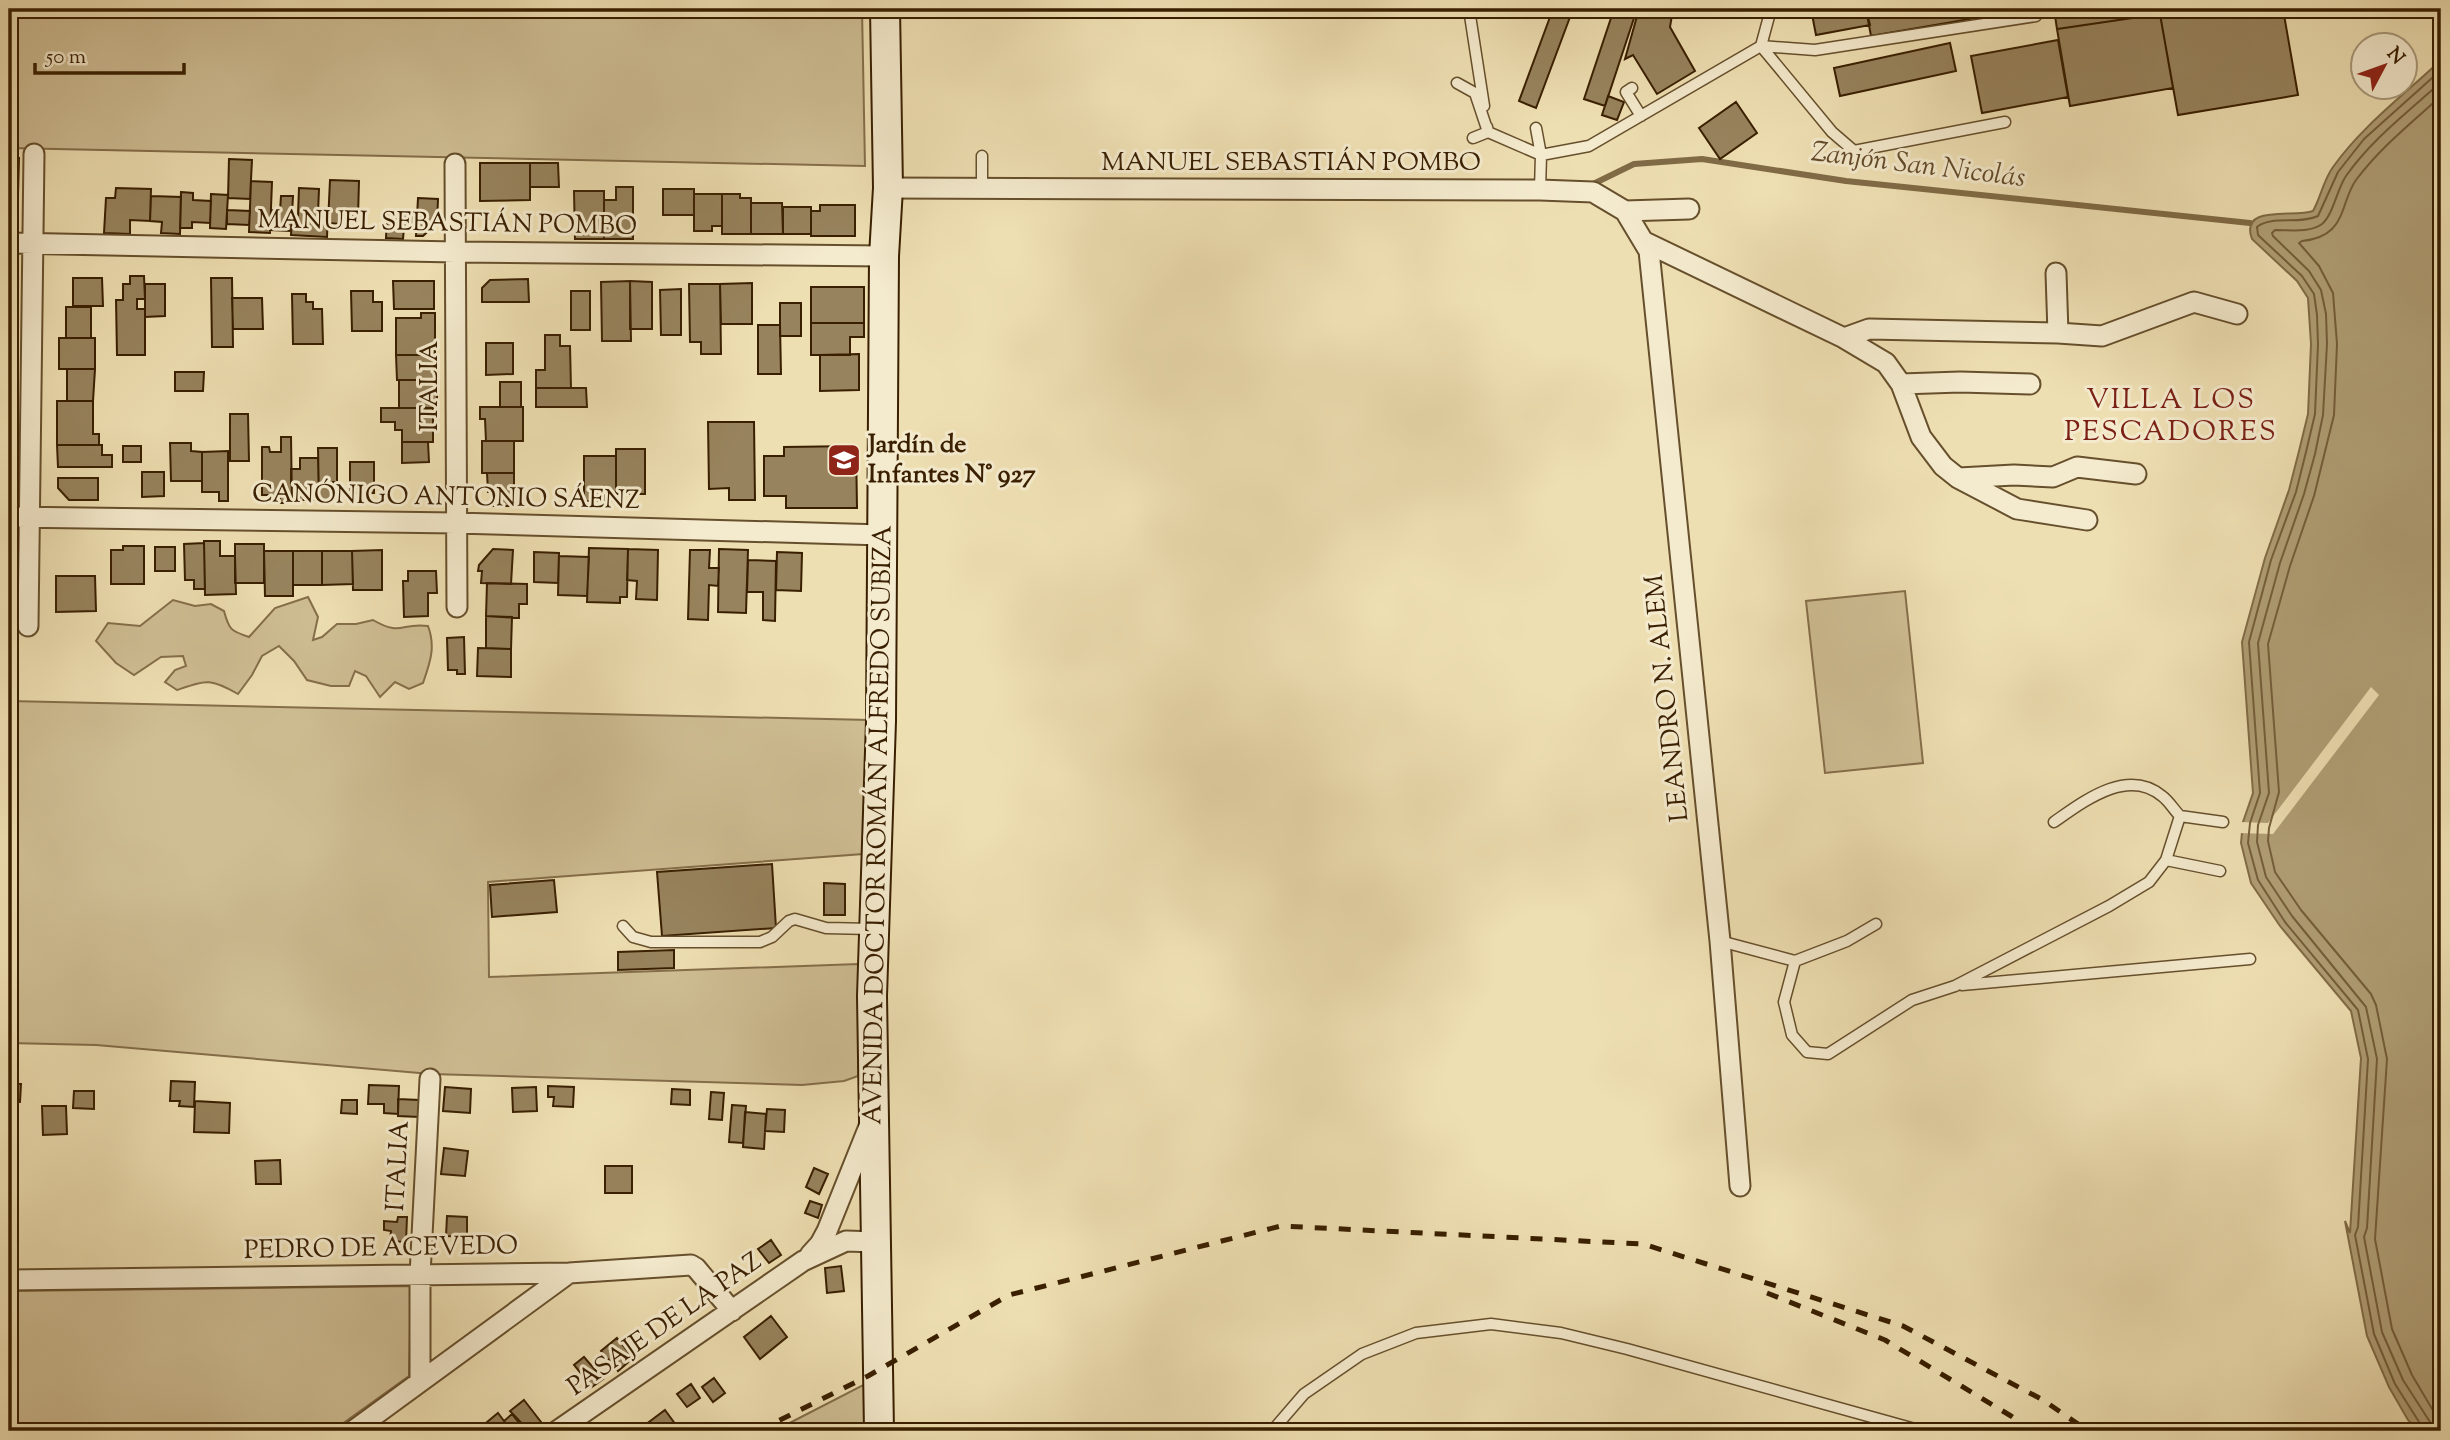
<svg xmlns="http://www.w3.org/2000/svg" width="2450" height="1440" viewBox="0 0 2450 1440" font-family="'Sorts Mill Goudy',serif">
	<rect width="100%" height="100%" fill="#eedfb2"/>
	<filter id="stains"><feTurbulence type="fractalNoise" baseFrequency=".00286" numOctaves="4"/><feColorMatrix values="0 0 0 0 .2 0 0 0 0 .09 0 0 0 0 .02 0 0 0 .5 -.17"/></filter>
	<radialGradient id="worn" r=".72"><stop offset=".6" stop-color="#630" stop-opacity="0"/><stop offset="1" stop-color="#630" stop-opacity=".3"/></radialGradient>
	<!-- green -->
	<path fill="#cfbe94" stroke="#846e4a" stroke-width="2" d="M9,9H862L865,166L9,148Z
		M1905,591L1923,763L1825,773L1806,601Z
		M308,597L318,617L313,640L322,637L337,624H356L373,620C402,637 401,622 428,626C436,647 430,663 423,683L409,689L395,682L380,697L366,676L355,671L349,686H331L307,680L294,661L279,646L262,656L252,675L238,694C210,678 207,680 177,690L165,682L175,670L186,666L183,656L161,657L134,675L116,663L96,641L108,623L140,626L173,600L195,606L211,604L224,611C229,630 231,631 249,637L275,608Z
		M9,701L870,720L863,854L488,882L489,977L858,964V1076L844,1081L802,1085L431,1074L96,1045L9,1043Z
		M411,1286L409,1376L342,1424L212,1427L197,1431H9V1291Z
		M869,1382L870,1431H774Z"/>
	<!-- water -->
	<path fill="#b09e75" stroke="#806b46" stroke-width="2" d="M2441,60V1431H2419L2408,1420L2389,1387L2367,1336L2345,1221L2350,1233L2361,1058L2351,1011L2280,926L2251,883L2241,843L2243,822L2253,793L2242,642L2265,558L2289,490L2299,451L2308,414L2311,344L2308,298L2297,281L2252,239C2239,204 2294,218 2313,211C2321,197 2323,181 2333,167C2363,125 2404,95 2441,60Z"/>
	<!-- pier -->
	<path fill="#eedfb2" d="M2371,687L2379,695L2273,834L2238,833L2239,822L2268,823Z"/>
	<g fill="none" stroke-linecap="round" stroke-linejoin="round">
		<!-- shore -->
		<path stroke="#745e3a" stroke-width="2" d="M2441,96C2411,123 2380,148 2356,180C2345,195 2345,216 2332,229C2324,237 2312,240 2302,241L2299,243L2319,266L2333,293L2337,344L2334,415L2314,496L2290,566L2268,644L2279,792L2269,828L2268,841L2275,872L2301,910L2371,994L2376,1005L2387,1059L2375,1239L2392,1329L2412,1375L2441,1424
			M2422,1431L2421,1425L2395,1384L2374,1334L2355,1235L2358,1227L2368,1059L2358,1010L2285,922L2258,880L2248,843L2250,823L2260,793L2249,642L2271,560L2296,492L2306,452L2315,414L2318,344L2317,315L2314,294L2302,276L2258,235L2257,227C2272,215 2299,225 2318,216L2338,172L2364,139L2441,70
			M2431,1431L2430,1422L2403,1380L2382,1332L2364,1237L2367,1228L2377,1059L2366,1007L2292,916L2266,877L2257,842L2258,825L2269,793L2258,643L2280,563L2304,494L2315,454L2323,415L2327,344L2326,314L2321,290L2309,271L2273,236L2272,233L2275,230C2290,230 2310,233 2322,224C2333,215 2337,189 2346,176C2372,139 2408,112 2441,82"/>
		<!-- stream -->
		<path stroke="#806b46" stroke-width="6" d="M1589,186L1634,164L1702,159L1846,181L2250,223"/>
	</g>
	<!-- building -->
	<path fill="#97835d" stroke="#391f00" stroke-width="2" d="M1553,9H1573L1536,108L1519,101Z
		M1614,9H1637L1605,106L1584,99Z
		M1639,9H1673L1670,27L1695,71L1657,94L1633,55L1625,59Z
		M1811,9H1866L1870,25L1816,35Z
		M1866,9H1991L1993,15L1871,36Z
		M2054,9H2159L2160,14L2057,29Z
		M2159,9H2283L2298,95L2178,115Z
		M2160,14L2173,88L2070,106L2057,29Z
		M2058,40L2068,97L1982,113L1971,56Z
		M1950,43L1956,71L1840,96L1834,68Z
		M1608,96L1624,102L1617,120L1602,115Z
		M1736,102L1757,133L1720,159L1699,128Z
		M9,158H19L18,195H9Z
		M229,159L252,160L250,199L228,198Z
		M480,163H530V200L480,201Z
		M530,163H558L559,187H530Z
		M330,180L359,181L358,218H341V224L328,223Z
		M251,181L272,182L270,233L249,232Z
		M616,187H633V239H604V200H616Z
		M116,188L151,189L150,221L130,220V234L104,233L106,198H115Z
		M299,188L319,189L318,214L328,215L327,237L291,235L292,214L298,215Z
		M663,189H694V215H663Z
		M574,191H604V239H575Z
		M181,192L193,193V200L211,201L210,223L192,222V228H180Z
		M211,194L228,195L226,229L210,228Z
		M694,194H722V226H712V231H694Z
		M722,194H740V198H751V234H722Z
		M9,195H18L16,232L9,231Z
		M151,196L181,197L180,234L161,233L162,222L150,221Z
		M281,196H293L291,231L270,230L271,210L280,211Z
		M418,198L438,199L437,223L423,236H416Z
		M751,203H782L783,234H751Z
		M820,205H855V236H811V211H820Z
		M783,207H811V234H783Z
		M227,210L250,211L249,225L227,224Z
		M387,215L417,216L416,229L404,228L403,239L386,238Z
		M130,276H144L145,299H137V309H145V355H117L116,300H123V284H130Z
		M73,278H102L103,306H73Z
		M211,278H232L233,347H212Z
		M528,279L529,302H482V288L490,280Z
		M393,281H434V309H394Z
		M630,281L652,282V329H630Z
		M630,281L631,341H602L601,282Z
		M752,283V324H721L720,284Z
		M145,284H165V316L145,317Z
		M689,284H720L721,354H701V342H690Z
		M811,287H864V323H811Z
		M681,289V335H661L660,290Z
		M351,291H373V302H382V331H352Z
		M571,291H590V330H571Z
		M292,294H306V302H313V309H322L323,344H293Z
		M232,298H262L263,329H233Z
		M780,303H801V336H780Z
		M66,307H91V338H66Z
		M421,313H435V355H396V318H421Z
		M811,323H864V337H850V355H811Z
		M758,325H780L781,374H758Z
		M545,335H560V346H570L571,388H536V370H545Z
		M59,338H95V369H59Z
		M486,343H513V374L486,375Z
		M859,354V390L820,391V355Z
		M396,355H437V380H397Z
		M67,369H95L93,401H67Z
		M175,372H204L203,391H175Z
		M399,380H437V408H399Z
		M500,382H521V407H500Z
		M536,388H586L587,407H536Z
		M57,401H93V434H99V445H57Z
		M480,407H523V441H486L485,419H480Z
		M381,408H433V442H402V430H395V422H381Z
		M230,414H248L249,461H230Z
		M708,422H754L755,500H729V488L709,489Z
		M281,437H291L292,503H280V495H262V447H269L270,452H281Z
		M482,441H514V473H482Z
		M402,442H428L429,462L402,463Z
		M170,443H191V451L202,452V481H171Z
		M57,445H102V455H112V467H58Z
		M123,446H141V462H123Z
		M856,446L857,508H786V496H764V456H784V447Z
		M318,448H337V482H333V500H319Z
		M616,449H645V494H616Z
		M228,451V501H219V492H202V452Z
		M584,456H616V501H584Z
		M300,458H318L319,500H300V483H291V469H300Z
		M350,462H374V493H350Z
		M142,472H164V496L142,497Z
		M487,473H514V506H492V492H488Z
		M58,478H98V500H69L58,488Z
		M204,541H220V556H235L236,594L205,595Z
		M204,543L205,589H194V580H185L184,544Z
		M235,544H264V583H235Z
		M123,546H144V584H111V550H123Z
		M155,547H175V571H155Z
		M589,548L628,549L627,597H620V603L587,602Z
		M493,549L513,550L511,584L481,583L482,571H478L479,565Z
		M628,549L658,550L657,600L636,599L637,581L627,580Z
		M719,549L748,550L746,613L718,612Z
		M382,550V590H353L352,551Z
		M690,550H710L709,568H719L718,586L709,585L708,620L688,619Z
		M264,551H293V596H265Z
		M293,551H322V585H293Z
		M322,551H352L353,584L322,585Z
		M534,552L559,553L558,583L534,582Z
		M777,552L802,553L801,591L776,590Z
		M559,556L589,557L587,596L558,595Z
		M748,560L776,561L775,621L763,620V592H747Z
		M408,571H436L437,593H428V616L404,617L403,581H408Z
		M56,576H95L96,611L56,612Z
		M487,583L527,584V604H519V618L486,616Z
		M486,616L512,617L511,649L486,648Z
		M464,637L465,674H457V670H448L447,638Z
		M478,648L511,649V677L477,676Z
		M772,864L776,928L662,936L657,872Z
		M554,880L557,912L492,917L490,885Z
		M824,883L845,884V915H824Z
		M674,950V968L618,970V952Z
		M171,1081L195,1082L194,1107L179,1106L180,1101H170Z
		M9,1084H21L20,1102L9,1101Z
		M369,1085L399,1086L398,1114L384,1113V1104H368Z
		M548,1086L574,1087L573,1107L553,1106L554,1097H548Z
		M445,1087L471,1089L470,1113L443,1111Z
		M536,1087L537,1111L513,1112L512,1088Z
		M672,1089L690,1090V1105L671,1104Z
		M74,1091H94V1109L73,1108Z
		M711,1092L724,1093L722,1120L709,1119Z
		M398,1099L419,1100V1117L398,1116Z
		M342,1100H357V1114L341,1113Z
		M195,1101L230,1103L229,1133L194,1132Z
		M732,1105L746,1106L743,1143L729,1142Z
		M42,1106H66L67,1134L43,1135Z
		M767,1109L785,1110L784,1132L765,1131Z
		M745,1112L766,1114L764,1149L743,1147Z
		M444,1148L468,1151L465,1176L441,1174Z
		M280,1160L281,1184H256L255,1161Z
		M605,1166H632V1193H605Z
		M814,1168L828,1174L819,1194L806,1187Z
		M810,1201L822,1205L818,1218L805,1213Z
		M447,1216L467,1217V1237L446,1236Z
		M398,1217H407L406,1242L390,1241L391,1231L384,1230V1221L397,1222Z
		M771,1240L781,1255L769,1263L758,1249Z
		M841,1266L844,1291L827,1293L825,1268Z
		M771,1316L787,1337L760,1359L744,1337Z
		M617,1338L633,1358L618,1371L601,1351Z
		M584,1357L603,1379L592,1387L574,1365Z
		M714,1378L725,1393L713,1402L702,1387Z
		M691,1384L700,1398L687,1407L677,1394Z
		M524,1400L541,1422L529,1431L510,1411Z
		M665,1410L676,1425L668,1431H637Z
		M498,1413L504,1421L512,1431H495L491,1426L487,1422Z
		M512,1414L526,1431H512L504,1421Z"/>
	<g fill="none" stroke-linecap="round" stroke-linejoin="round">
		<!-- service casing -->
		<g stroke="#664f2c" stroke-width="13">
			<path id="service" d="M1469,9L1484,106
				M1761,46L1832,132L1854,151L2005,122
				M1761,46L1815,50L2036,16
				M1457,83L1475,93L1488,132L1541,155L1540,190
				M1632,88L1626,92L1641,116
				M1536,128L1541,155L1589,146L1761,46L1771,9
				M1473,138L1488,132L1487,127
				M982,188V156
				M2054,822C2083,802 2127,767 2162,796C2169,801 2174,810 2180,816
				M2166,860L2220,871
				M623,926L633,937L651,942H760L772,937L789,921L795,919L826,928L872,929
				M1720,941L1795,961L1847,941L1876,924
				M1795,961L1784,1002L1792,1035L1807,1052L1828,1054L1912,1000L1955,986L2109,906L2149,882L2166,860L2180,816L2223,822
				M1962,985L2250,959
				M1272,1431L1304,1394L1362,1354L1416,1333L1491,1324L1561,1333L1627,1349L1922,1431"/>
		</g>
		<!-- minor casing -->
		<g stroke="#664f2c" stroke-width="23">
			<path id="minor" d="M455,164L457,607
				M888,188L1540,190L1593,192L1625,211L1689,209
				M1625,211L1649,251L1720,941L1740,1186
				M1643,241L1844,338L1886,363L1901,384L1921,437L1943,466L1958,478L2017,509L2087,520
				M9,243L456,252L884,256
				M2056,273L2058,333
				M1844,338L1869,329L2058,333L2102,336L2194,302L2237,314
				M1901,384L1960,382L2030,384
				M1959,478L2014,475L2053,477L2077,467L2136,474
				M9,517L456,523L883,535
				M28,626L34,154
				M810,1255L820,1244L827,1231L870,1124
				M9,1280L569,1273L691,1265L696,1268L732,1311
				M420,1381V1275L430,1079
				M353,1431L569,1273
				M557,1431L803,1261L846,1241L876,1242"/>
		</g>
		<!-- secondary casing -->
		<g stroke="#391f00" stroke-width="32">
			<path id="secondary" d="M879,1431L872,996L881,721L884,256L888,188L885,9"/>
		</g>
		<!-- service -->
		<use href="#service" stroke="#f4eacd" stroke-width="10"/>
		<!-- minor -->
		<use href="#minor" stroke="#f4eacd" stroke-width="19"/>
		<!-- secondary -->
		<use href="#secondary" stroke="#f4eacd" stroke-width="28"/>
		<!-- rail -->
		<path stroke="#391f00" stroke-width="5" stroke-dasharray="12 12" stroke-linecap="butt" d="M1767,1293L1885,1340L2011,1416L2031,1431
			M758,1431L868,1376L1009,1295L1281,1226L1643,1244L1903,1326L2043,1400L2088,1431"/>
	</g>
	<!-- icons -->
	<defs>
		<g id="school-square" transform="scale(1.75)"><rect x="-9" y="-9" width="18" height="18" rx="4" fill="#8f2418" stroke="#f4eacd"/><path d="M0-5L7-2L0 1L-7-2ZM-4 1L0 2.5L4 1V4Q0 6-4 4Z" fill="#fff"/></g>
	</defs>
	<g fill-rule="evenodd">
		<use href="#school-square" x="844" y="460"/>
	</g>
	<g text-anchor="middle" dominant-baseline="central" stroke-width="6" stroke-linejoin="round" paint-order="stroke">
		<!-- street labels -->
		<g font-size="26" fill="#391f00" stroke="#f4eacd">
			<text x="1291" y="163">MANUEL SEBASTIÁN POMBO</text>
			<text transform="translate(447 224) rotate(1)">MANUEL SEBASTIÁN POMBO</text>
			<text transform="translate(430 386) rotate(-90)">ITALIA</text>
			<text transform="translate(446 498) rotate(1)">CANÓNIGO ANTONIO SÁENZ</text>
			<text transform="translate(1668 698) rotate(-96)">LEANDRO N. ALEM</text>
			<text transform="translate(879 825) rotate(-89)">AVENIDA DOCTOR ROMÁN ALFREDO SUBIZA</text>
			<text transform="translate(399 1166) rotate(-87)">ITALIA</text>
			<text transform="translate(381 1249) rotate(-1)">PEDRO DE ACEVEDO</text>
			<text transform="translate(665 1325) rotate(-35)">PASAJE DE LA PAZ</text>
		</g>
		<!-- poi labels -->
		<g font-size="26" font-weight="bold" fill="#391f00" stroke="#f4eacd" text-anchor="start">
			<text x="868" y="445">Jardín de<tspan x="868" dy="30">Infantes N° 927</tspan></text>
		</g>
		<!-- water labels -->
		<g font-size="28" font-style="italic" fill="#634b29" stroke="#f4eacd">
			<text transform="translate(1918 166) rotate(7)">Zanjón San Nicolás</text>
		</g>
		<!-- neighbourhood labels -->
		<g font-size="28" letter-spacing="2" fill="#7a1f14" stroke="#f4eacd">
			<text x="2171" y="401">VILLA LOS<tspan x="2171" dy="32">PESCADORES</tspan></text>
		</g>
	</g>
	<!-- margin -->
	<rect width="2450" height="1440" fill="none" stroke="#eedfb2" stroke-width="35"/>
	<rect x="10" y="10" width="2429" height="1419" fill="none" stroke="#391f00" stroke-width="3.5"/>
	<rect x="18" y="18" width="2415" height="1405" fill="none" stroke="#391f00" stroke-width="2"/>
	<!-- north arrow -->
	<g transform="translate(2384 66) rotate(49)"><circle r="33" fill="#f4eacd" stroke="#a9997b" stroke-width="2"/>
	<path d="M0-5L12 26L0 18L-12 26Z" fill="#8f2418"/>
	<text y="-10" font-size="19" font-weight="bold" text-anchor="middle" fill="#391f00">N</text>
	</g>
	<!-- scale -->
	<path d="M35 63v10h149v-10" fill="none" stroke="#391f00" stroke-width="3.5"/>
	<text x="46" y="63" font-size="21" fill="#391f00" stroke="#f4eacd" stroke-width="5" paint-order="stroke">50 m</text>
	<rect width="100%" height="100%" filter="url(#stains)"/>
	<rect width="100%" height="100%" fill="url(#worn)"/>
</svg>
